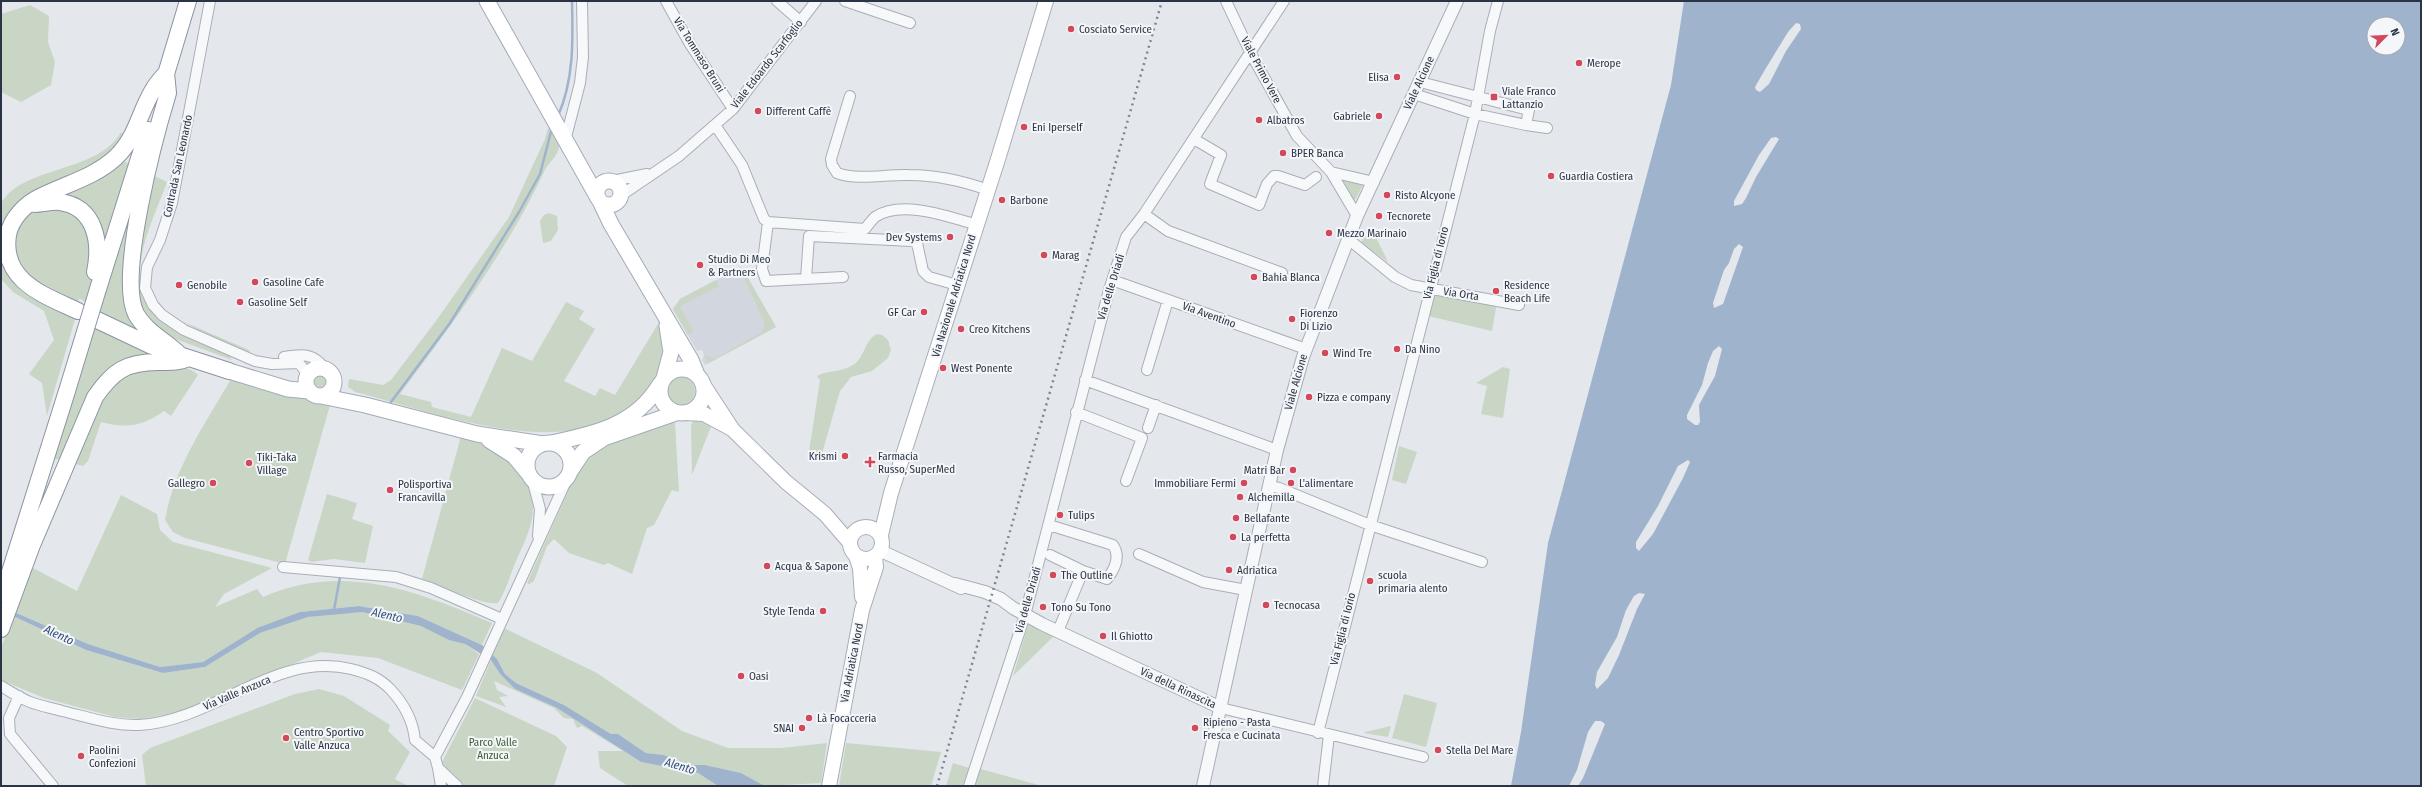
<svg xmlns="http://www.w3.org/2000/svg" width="2422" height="787" viewBox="0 0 2422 787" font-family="'Fira Sans Condensed',sans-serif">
	<rect width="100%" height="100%" fill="#e4e7ec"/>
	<!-- built -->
	<path fill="#d2d6de" d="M741,267L776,327L705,365L702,360L704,355L702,350L697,351L673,309L680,299Z"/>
	<!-- green -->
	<path fill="#c9d6c5" d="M30,5L49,16L48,42L55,62L51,85L21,102L1,92V14Z
		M549,125L560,143C557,160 550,159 544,172C507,251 452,324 400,394L431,402L432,407L471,417L502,348L532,361L566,302L584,311L579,319L595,329L564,381L595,396L600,388L615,395L661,319C662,330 666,344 665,355C663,374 651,391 637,403C567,465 435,412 355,392L348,387L349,379L383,385L391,380L436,321L509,217L545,139Z
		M121,132L127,138C117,147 106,160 95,167C61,185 16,187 1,228V204C20,166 99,173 121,132Z
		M123,161L167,182C157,211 121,281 151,306C172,324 205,340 229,355L232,360L170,337L148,336L98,312L81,299H79L78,303L36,280L26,271L15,253V231L31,210L107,174Z
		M1343,180L1365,181L1353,204Z
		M549,213L557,216L558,230L551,241L543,243L540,221L544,215Z
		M1368,230L1373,231L1388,262L1361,243Z
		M1,264C14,295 46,306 75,319L47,416L42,383L29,374L54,340L44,311L13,292L1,279Z
		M747,276L776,327L709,363L704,355L715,359L762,332L765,324L744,277Z
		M716,280L719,286L680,306L693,331L688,335L673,309L680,299Z
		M1435,289L1497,302L1492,331L1428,316Z
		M182,321L249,350L252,355L211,337Z
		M92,327L157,356L117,376C138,371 181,357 198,375L171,416L164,411C143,426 126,429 101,422L88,461L83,466L52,458Z
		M877,334L882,335L888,340L891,350L888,358L872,371L851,377L840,391L821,457L809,452L820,380L817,376C828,370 843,372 853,365C865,358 864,340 877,334Z
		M1503,367L1510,369L1503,418L1481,414L1487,386L1476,383Z
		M313 382a7 7 0 1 1 14 0a7 7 0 1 1-14 0Z
		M667 391a14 14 0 1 1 28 0a14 14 0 1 1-28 0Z
		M231,379L330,405L285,564L185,538L173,532L165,520C174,468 205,424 231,379Z
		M670,419L675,423L679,492L672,490L654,525L647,528L632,574L608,563L604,565L569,553L554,539L547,546L534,581L529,584L527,583L582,460L590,451Z
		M698,419L712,424L692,475L691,426L693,421Z
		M461,436C472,440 486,443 496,448C502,452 508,460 513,466C545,499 533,524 516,561C510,575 506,591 498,603C484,606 439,585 422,579Z
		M1399,446L1417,452L1406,484L1392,480Z
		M327,494L357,503L352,519L373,526L365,563L334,559L311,562L308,560Z
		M121,495L157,514L160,530L173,542L272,568L224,594L215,607L257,589L263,597C343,562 417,591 492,623L482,645L418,616L359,606L301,612L257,628L203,662L160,667L88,644L14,612L31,567L77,591Z
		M352,612H362L421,626L465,644L479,654L462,690L378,658L321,652L179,712L141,719L115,717L44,698L1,680V648L13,616L86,650L163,673L205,667L260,633L308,617Z
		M1028,625L1054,636L1013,676Z
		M504,628L597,673L682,731L728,748H782L827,743L821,783L765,786L741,773L705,765H688L664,755L646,753L618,734H611L564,705L516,683L505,674L497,659L492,655Z
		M491,660L500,674L515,689L557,708L641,762L698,773L718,786H628L600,768L598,751H623L582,726L577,728L573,719L564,718L554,708L494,681L497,690L508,696L499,697L506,707L476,696Z
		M319,689L344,696L390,725L388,731L410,752L395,779L408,786H146L142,755L150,748L295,694Z
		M1404,694L1437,703L1426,747L1392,738Z
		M475,698L556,736L567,747L554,786H460L441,764Z
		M1391,726L1388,737L1364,733L1365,732Z
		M846,743L941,752L931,786H839Z
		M953,763L969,768L963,786H946Z
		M977,768L1042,786H972Z"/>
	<!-- water -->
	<path fill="#9fb4cc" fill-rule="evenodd" d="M1684,1H2421V786H1511L1521,732L1548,543L1671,85ZM2374,24H2398V48H2374Z
		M359,606L418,616L482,645L497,659L505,674L516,683L564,705L611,734H618L646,753L664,755L688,765H705L741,773L765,786H718L698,773L641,762L557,708L515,689L500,674L491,660L465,644L449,640L421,626L362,612L308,617L260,633L205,667L163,673L86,650L13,616L14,612L88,644L160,667L203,662L257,628L300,612Z"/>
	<!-- pier -->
	<path fill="#e4e7ec" d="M1796,23L1800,24L1801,29L1786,51L1769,84L1760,92L1756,90L1755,87L1763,73L1788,32Z
		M1776,137L1779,139L1756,177L1746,198L1742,204L1734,206V201L1759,155L1771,138Z
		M1739,244L1743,247L1723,304L1714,308L1713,303L1724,270L1729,263L1734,249Z
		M1719,346L1722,349L1715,376L1699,405L1700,422L1698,425H1695L1687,419V415L1702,385L1708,363L1713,351Z
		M1688,460L1690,462L1683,478L1653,534L1639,551L1636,548V542L1658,506L1678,466Z
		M1639,593L1645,594L1637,609L1619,655L1608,678L1597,689L1595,685L1597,672L1617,637L1626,610L1634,596Z
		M1595,721H1601L1605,724L1583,778L1578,786H1569L1577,770L1588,732Z"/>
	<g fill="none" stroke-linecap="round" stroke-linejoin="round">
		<!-- stream -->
		<path stroke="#9fb4cc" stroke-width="2.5" d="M558,116C574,80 573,40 572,1
			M391,402L450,323L519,212L540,174L552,128
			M334,610L340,577"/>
		<!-- minor casing -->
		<g stroke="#a9aeb7" stroke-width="12">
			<path id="minor" d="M210,1L172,203L160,240L147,267L145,288L153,305L162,315L184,330L255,361L272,364L299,363L308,375
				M666,1L690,44L733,109
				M777,1L801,22
				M845,1L910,23
				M1226,1L1251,54L1297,136L1331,172L1357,216
				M1414,94L1475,114L1526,125L1529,110L1420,82
				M850,96L831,159L832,165L837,173C859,181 886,174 909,175C935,175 963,181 988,190
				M715,125L742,165L764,219L768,222L762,269L766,281L843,277
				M1526,125L1547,128
				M1194,139L1221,155L1210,184L1259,205L1267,184L1274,176H1278L1305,185L1316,177
				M565,141L580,83L583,57L582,1
				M1331,172L1374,182
				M612,181L647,174
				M620,196L679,156L733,109L816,1
				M1144,214L1168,231L1282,273
				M768,222L865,229C868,225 872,220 875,217C901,199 950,217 977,225
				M1347,238L1395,277L1411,285L1519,305
				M806,279L809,236L912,241L917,243L923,271L929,277L957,285
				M1112,280L1306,349
				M284,357C303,354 314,353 325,369
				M1147,370L1168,300
				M1085,380L1277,450
				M1076,412L1142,438L1126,481
				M1148,428L1156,405
				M532,479L540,509L538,536
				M1269,486L1279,488L1370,525L1482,562
				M1049,525L1113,545C1121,557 1115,569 1107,579L1083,571L1050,555
				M1139,554L1203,582L1246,590
				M283,567L396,577L431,588L502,619
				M1058,631L1083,571
				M1,686C11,692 20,698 30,702C40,706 52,708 62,711C88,717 113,726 139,725C214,721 275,651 351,669C367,673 380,678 391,690C404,704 413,720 415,740L435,757
				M19,696L9,718L10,734L53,786
				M1221,708L1423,757
				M1318,733L1475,114L1490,31L1498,1
				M435,757L467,697L567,479
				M435,757L438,768L457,786
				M438,768L441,786
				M969,786L1025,615L1109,290L1126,237L1144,214L1284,1
				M1323,786L1329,735"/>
		</g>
		<!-- tertiary casing -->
		<g stroke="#a9aeb7" stroke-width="14">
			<path id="tertiary" d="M881,551L961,588
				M955,584L985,592L1001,599L1013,608L1042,624L1221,708
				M1203,786L1277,450L1303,357L1357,216L1457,1"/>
		</g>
		<!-- secondary casing -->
		<g stroke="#a9aeb7" stroke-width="16">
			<path id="secondary" d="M703,384L733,430L786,482L825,514L850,543
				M685,413L704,414L730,428
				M850 543a16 16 0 1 1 32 0a16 16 0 1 1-32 0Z
				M881,535L891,493L998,159L1046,1
				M856,556L860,568L862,597
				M829,786L862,610L876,567L875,557"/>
		</g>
		<!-- primary casing -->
		<g stroke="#a3abb8" stroke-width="17">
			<path id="primary" d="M487,1L598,198
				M597 193a12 12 0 1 1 24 0a12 12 0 1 1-24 0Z
				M600,201L611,224L691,360L697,375
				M306 382a14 14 0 1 1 28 0a14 14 0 1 1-28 0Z
				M660 391a22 22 0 1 1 44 0a22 22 0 1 1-44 0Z
				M229,371L288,389L309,391
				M664,378L671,352L667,326
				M321,396L365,405L477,434L543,444
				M489,440L514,456L528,473
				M527 465a22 22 0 1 1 44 0a22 22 0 1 1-44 0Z
				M551,443C595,434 636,425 660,384
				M571,470L583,452L604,438L676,413"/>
		</g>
		<!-- trunk casing -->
		<g stroke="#8b94a3" stroke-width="18">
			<path id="trunk" d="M166,73L168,93C155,136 117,276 136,314C146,332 166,341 180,355
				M163,84L188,1
				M35,204C43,204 51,201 60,202C96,207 101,243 95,272
				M98,289L148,130
				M78,311C44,295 1,281 8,235C11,219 25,204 40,197C65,184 93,178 115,158C136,139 139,113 153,90C156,84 162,78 166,73
				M95,319L152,346L229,371
				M3,594L67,391
				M1,629L32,545L95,397C113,371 126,362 158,362C170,362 178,363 188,358"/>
		</g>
		<!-- minor -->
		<use href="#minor" stroke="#f7f8fa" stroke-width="10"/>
		<!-- tertiary -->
		<use href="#tertiary" stroke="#f7f8fa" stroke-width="12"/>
		<!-- secondary -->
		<use href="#secondary" stroke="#fff" stroke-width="14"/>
		<!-- primary -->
		<use href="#primary" stroke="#fff" stroke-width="15"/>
		<!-- trunk -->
		<use href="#trunk" stroke="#fff" stroke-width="16"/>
		<!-- rail -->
		<path stroke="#7d8696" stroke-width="2.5" stroke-dasharray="2 4" stroke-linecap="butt" d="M937,786L1162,1"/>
		<!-- trunk-bridge casing -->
		<g stroke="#8b94a3" stroke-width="18" stroke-linecap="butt">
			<path id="trunk-bridge" d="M67,391L98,289"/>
		</g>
		<!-- trunk-bridge -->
		<use href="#trunk-bridge" stroke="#fff" stroke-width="16"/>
	</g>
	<!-- markers -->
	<g fill="#d1495b" stroke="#f4f6f9" stroke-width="1.5">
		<circle cx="1071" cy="29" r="4"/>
		<circle cx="1579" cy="63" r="4"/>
		<circle cx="1397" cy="77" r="4"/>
		<rect x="1490" y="93" width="8" height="8" rx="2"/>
		<circle cx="758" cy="111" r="4"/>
		<circle cx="1379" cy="116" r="4"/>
		<circle cx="1259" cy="120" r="4"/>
		<circle cx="1024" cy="127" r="4"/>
		<circle cx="1283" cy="153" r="4"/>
		<circle cx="1551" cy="176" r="4"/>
		<circle cx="1387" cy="195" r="4"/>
		<circle cx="1002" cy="200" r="4"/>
		<circle cx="1379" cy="216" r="4"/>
		<circle cx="1329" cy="233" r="4"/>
		<circle cx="950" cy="237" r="4"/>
		<circle cx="1044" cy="255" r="4"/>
		<circle cx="700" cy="265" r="4"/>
		<circle cx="1254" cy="277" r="4"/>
		<circle cx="255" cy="282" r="4"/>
		<circle cx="179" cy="285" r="4"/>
		<circle cx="1496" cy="291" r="4"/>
		<circle cx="240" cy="302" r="4"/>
		<circle cx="924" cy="312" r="4"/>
		<circle cx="1292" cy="319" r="4"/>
		<circle cx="961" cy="329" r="4"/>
		<circle cx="1397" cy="349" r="4"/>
		<circle cx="1325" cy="353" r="4"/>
		<circle cx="943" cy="368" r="4"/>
		<circle cx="1309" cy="397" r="4"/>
		<circle cx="845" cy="456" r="4"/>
		<path d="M868 456h4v4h4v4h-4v4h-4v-4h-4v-4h4z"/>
		<circle cx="249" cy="463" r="4"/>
		<circle cx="1293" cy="470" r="4"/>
		<circle cx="213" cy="483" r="4"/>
		<circle cx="1244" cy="483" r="4"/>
		<circle cx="1291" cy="483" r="4"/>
		<circle cx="390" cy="490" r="4"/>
		<circle cx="1240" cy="497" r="4"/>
		<circle cx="1060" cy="515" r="4"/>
		<circle cx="1236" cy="518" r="4"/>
		<circle cx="1233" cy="537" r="4"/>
		<circle cx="767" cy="566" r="4"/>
		<circle cx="1229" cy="570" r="4"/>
		<circle cx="1053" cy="575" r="4"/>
		<circle cx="1370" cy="581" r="4"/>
		<circle cx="1266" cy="605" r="4"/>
		<circle cx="1043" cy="607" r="4"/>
		<circle cx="823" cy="611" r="4"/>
		<circle cx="1103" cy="636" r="4"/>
		<circle cx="741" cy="676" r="4"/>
		<circle cx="809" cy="718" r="4"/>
		<circle cx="802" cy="728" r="4"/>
		<circle cx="1195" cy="728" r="4"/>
		<circle cx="286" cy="738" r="4"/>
		<circle cx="1438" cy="750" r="4"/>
		<circle cx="81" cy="756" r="4"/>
	</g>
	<g text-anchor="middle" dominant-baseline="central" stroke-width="4" stroke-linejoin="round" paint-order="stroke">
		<!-- poi labels -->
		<g font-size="11" fill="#2b3445" stroke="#f4f6f9" text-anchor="start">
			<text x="1079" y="29">Cosciato Service</text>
			<text x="1587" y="63">Merope</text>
			<text x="1389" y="77" text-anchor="end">Elisa</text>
			<text x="1502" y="91">Viale Franco<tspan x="1502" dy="13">Lattanzio</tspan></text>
			<text x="766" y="111">Different Caffè</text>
			<text x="1371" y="116" text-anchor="end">Gabriele</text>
			<text x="1267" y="120">Albatros</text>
			<text x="1032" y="127">Eni Iperself</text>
			<text x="1291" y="153">BPER Banca</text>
			<text x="1559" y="176">Guardia Costiera</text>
			<text x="1395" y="195">Risto Alcyone</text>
			<text x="1010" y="200">Barbone</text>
			<text x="1387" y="216">Tecnorete</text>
			<text x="1337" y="233">Mezzo Marinaio</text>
			<text x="942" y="237" text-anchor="end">Dev Systems</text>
			<text x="1052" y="255">Marag</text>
			<text x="708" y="259">Studio Di Meo<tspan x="708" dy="13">&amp; Partners</tspan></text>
			<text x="1262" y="277">Bahia Blanca</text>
			<text x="263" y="282">Gasoline Cafe</text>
			<text x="187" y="285">Genobile</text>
			<text x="1504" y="285">Residence<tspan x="1504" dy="13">Beach Life</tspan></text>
			<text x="248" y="302">Gasoline Self</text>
			<text x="916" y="312" text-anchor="end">GF Car</text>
			<text x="1300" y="313">Fiorenzo<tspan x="1300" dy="13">Di Lizio</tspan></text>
			<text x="969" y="329">Creo Kitchens</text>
			<text x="1405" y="349">Da Nino</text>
			<text x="1333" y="353">Wind Tre</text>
			<text x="951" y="368">West Ponente</text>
			<text x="1317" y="397">Pizza e company</text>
			<text x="837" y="456" text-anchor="end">Krismi</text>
			<text x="878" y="456">Farmacia<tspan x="878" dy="13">Russo, SuperMed</tspan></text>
			<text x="257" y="457">Tiki-Taka<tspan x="257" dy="13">Village</tspan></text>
			<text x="1285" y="470" text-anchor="end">Matri Bar</text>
			<text x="205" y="483" text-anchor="end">Gallegro</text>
			<text x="1236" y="483" text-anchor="end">Immobiliare Fermi</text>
			<text x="1299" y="483">L'alimentare</text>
			<text x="398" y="484">Polisportiva<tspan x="398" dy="13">Francavilla</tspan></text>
			<text x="1248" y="497">Alchemilla</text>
			<text x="1068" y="515">Tulips</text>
			<text x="1244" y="518">Bellafante</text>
			<text x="1241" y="537">La perfetta</text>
			<text x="775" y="566">Acqua &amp; Sapone</text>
			<text x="1237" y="570">Adriatica</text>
			<text x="1061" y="575">The Outline</text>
			<text x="1378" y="575">scuola<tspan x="1378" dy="13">primaria alento</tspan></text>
			<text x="1274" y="605">Tecnocasa</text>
			<text x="1051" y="607">Tono Su Tono</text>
			<text x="815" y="611" text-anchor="end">Style Tenda</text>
			<text x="1111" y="636">Il Ghiotto</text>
			<text x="749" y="676">Oasi</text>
			<text x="817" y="718">Là Focacceria</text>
			<text x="1203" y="722">Ripieno - Pasta<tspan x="1203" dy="13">Fresca e Cucinata</tspan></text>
			<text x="794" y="728" text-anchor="end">SNAI</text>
			<text x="294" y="732">Centro Sportivo<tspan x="294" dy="13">Valle Anzuca</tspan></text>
			<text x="89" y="750">Paolini<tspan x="89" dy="13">Confezioni</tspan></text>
			<text x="1446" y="750">Stella Del Mare</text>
		</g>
		<!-- street labels -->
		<g font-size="11" fill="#2b3445" stroke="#f4f6f9">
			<text transform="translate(699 55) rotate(58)">Via Tommaso Bruni</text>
			<text transform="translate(767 64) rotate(-52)">Viale Edoardo Scarfoglio</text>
			<text transform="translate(1261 70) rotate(62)">Viale Primo Vere</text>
			<text transform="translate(1419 83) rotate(-65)">Viale Alcione</text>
			<text transform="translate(178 166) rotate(-78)">Contrada San Leonardo</text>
			<text transform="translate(1436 263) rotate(-76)">Via Figlia di Iorio</text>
			<text transform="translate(1111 287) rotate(-73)">Via delle Driadi</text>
			<text transform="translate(1461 294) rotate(9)">Via Orta</text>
			<text transform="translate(954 296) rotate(-73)">Via Nazionale Adriatica Nord</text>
			<text transform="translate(1209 315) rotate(20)">Via Aventino</text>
			<text transform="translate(1296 382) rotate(-74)">Viale Alcione</text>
			<text transform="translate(1028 600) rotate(-74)">Via delle Driadi</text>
			<text transform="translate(1343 629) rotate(-76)">Via Figlia di Iorio</text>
			<text transform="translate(852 663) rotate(-79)">Via Adriatica Nord</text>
			<text transform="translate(1178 688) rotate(25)">Via della Rinascita</text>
			<text transform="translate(237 693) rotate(-23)">Via Valle Anzuca</text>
		</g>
		<!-- park labels -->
		<g font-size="11" fill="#3f6138" stroke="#f4f6f9">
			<text x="493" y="742">Parco Valle<tspan x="493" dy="13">Anzuca</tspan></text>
		</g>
		<!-- water labels -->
		<g font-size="12" font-style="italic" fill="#34527a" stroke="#f4f6f9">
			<text transform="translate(387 615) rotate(13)">Alento</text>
			<text transform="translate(59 635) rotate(25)">Alento</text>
			<text transform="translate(680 766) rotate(16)">Alento</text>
		</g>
	</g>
	<!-- border -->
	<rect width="2422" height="787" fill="none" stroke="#2b3445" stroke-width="4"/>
	<!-- north arrow -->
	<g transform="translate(2386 36) rotate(66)"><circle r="19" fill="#f4f6f9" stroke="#a4a8b1"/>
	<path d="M0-3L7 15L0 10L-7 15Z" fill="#d1495b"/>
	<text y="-6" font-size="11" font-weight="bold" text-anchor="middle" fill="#2b3445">N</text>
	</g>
</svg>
